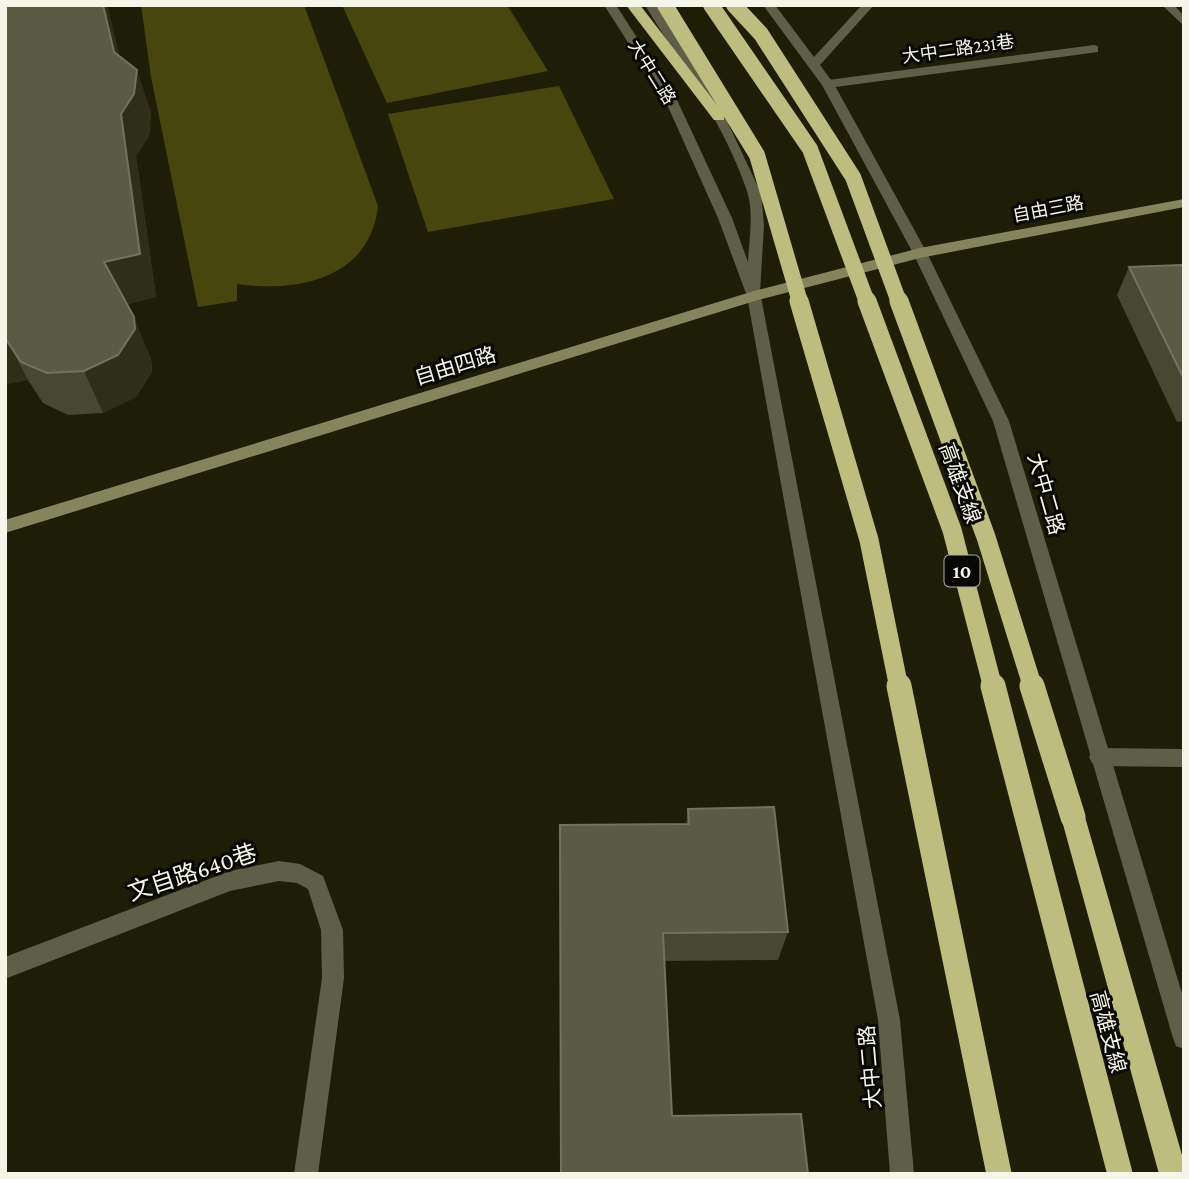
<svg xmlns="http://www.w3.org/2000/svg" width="1189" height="1179" viewBox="0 0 1189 1179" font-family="'Crimson Pro','Noto Sans TC',serif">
	<rect width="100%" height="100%" fill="#1e1e06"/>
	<!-- green -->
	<path fill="#47460f" d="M141,5H304L378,206C370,278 299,293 237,284V301L198,307L151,77Z
		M342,5H507L548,71L387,103Z
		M559,86L614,199L428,232L388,114Z"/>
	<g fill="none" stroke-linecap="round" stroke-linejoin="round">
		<!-- lane -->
		<path fill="#5f5f47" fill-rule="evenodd" d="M1162,5H1174L1184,16V26Z
			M1094,45L1098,46V52L828,88L822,84L828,80Z
			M1099,748L1184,749V767L1099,766L1092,763L1089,757L1092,751Z
			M279,861L300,864L323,876L343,930L344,978L318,1174H294L322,978L321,930L308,889L297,883L279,881L230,891L5,979V957L230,871Z"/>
		<!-- street -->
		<path fill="#5f5f47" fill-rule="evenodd" d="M604,5H616L677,100L732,218L748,262C749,240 754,213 747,191C725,125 681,65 645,5H657L725,117L761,193L764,225L760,292L900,1020L914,1174H890L878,1020L747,296L718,218L665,100Z
			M763,5H775L814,57L862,5H874L820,65L834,84L927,253L1009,421L1184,1000V1049L1176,1046L1173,1038L993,421L913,253L822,85Z"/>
		<!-- secondary -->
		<path fill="#84855d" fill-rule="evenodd" d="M1184,199V207L920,258L758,300L5,533V520L754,291L920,248Z"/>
		<!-- highway -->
		<path fill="#bcbd7e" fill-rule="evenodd" d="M626,5H640L724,114V120H714Z
			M1073,806L1081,809L1085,817L1184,1162V1174H1159L1061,817L1065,809Z"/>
		<!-- highway-bridge-far2 -->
		<path stroke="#bcbd7e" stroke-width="16" d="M665,5L757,155L800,302
			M711,5L810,149L867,302
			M734,5L761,34L853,177L899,302"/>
		<!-- highway-bridge-far1 -->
		<path stroke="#bcbd7e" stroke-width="19" d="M799,301L869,540L899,688
			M867,301L952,530L993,688
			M899,301L986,537L1033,688"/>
		<!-- highway-bridge -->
		<path stroke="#bcbd7e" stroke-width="25" d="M899,686L999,1174
			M993,686L1120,1174
			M1032,686L1073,817"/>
	</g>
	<!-- wall -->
	<path fill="#484830" d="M5,5H107L119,56L151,112L149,136L136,156L156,297L127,304L151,359L152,372L136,397L103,413L68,415L43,403L28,380L5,384Z
		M1129,267L1184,269V421L1177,422L1117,295Z
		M688,809L788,932L778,960L664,961L561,1174L686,824Z"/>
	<!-- shaded-wall -->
	<path fill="#2f2f17" d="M103,5H107L129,94L114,52Z
		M137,70L151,112L149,136L136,156L156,297L121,305L104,262L121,114Z
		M134,317L151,359L152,372L136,397L103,413L84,371Z
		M5,338H6L28,380L5,384Z"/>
	<!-- building -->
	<path fill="#5b5b43" stroke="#73735d" stroke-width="2" d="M5,5H103L114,52L137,70L134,94L121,114L140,254L104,262L134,317L135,329L118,355L84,371L47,373L21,362L5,338Z
		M1182,265L1184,269V379L1129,267Z
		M774,807L788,932L663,933L672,1116L801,1114L808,1174H561L560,825L689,824L688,809Z"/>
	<g text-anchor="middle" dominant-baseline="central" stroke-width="6" stroke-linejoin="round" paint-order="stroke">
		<!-- far-street labels -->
		<g font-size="18" fill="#f5f6e7" stroke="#080802">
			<text transform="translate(958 49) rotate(-8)">大中二路231巷</text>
			<text transform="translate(652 72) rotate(58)">大中二路</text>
			<text transform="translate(1048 209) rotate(-11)">自由三路</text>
		</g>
		<!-- shield labels -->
		<rect fill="#080802" stroke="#aeafa2" stroke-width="2" x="944.5" y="555.5" width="35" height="31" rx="5"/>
		<g font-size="19" font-weight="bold" fill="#f5f6e7">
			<text x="962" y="571">10</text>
		</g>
		<!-- street labels -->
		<g font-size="21" fill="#f5f6e7" stroke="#080802">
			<text transform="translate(455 366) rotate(-17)">自由四路</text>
			<text transform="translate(960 483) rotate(70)">高雄支線</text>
			<text transform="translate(1046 494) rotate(74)">大中二路</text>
			<text transform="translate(1108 1032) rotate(75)">高雄支線</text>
			<text transform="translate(870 1067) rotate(-95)">大中二路</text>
		</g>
		<!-- near-street labels -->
		<g font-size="24" fill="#f5f6e7" stroke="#080802">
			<text transform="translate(192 872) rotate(-18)">文自路640巷</text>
		</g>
	</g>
	<!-- border -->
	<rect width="1189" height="1179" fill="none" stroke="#f5f6e7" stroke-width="14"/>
</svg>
